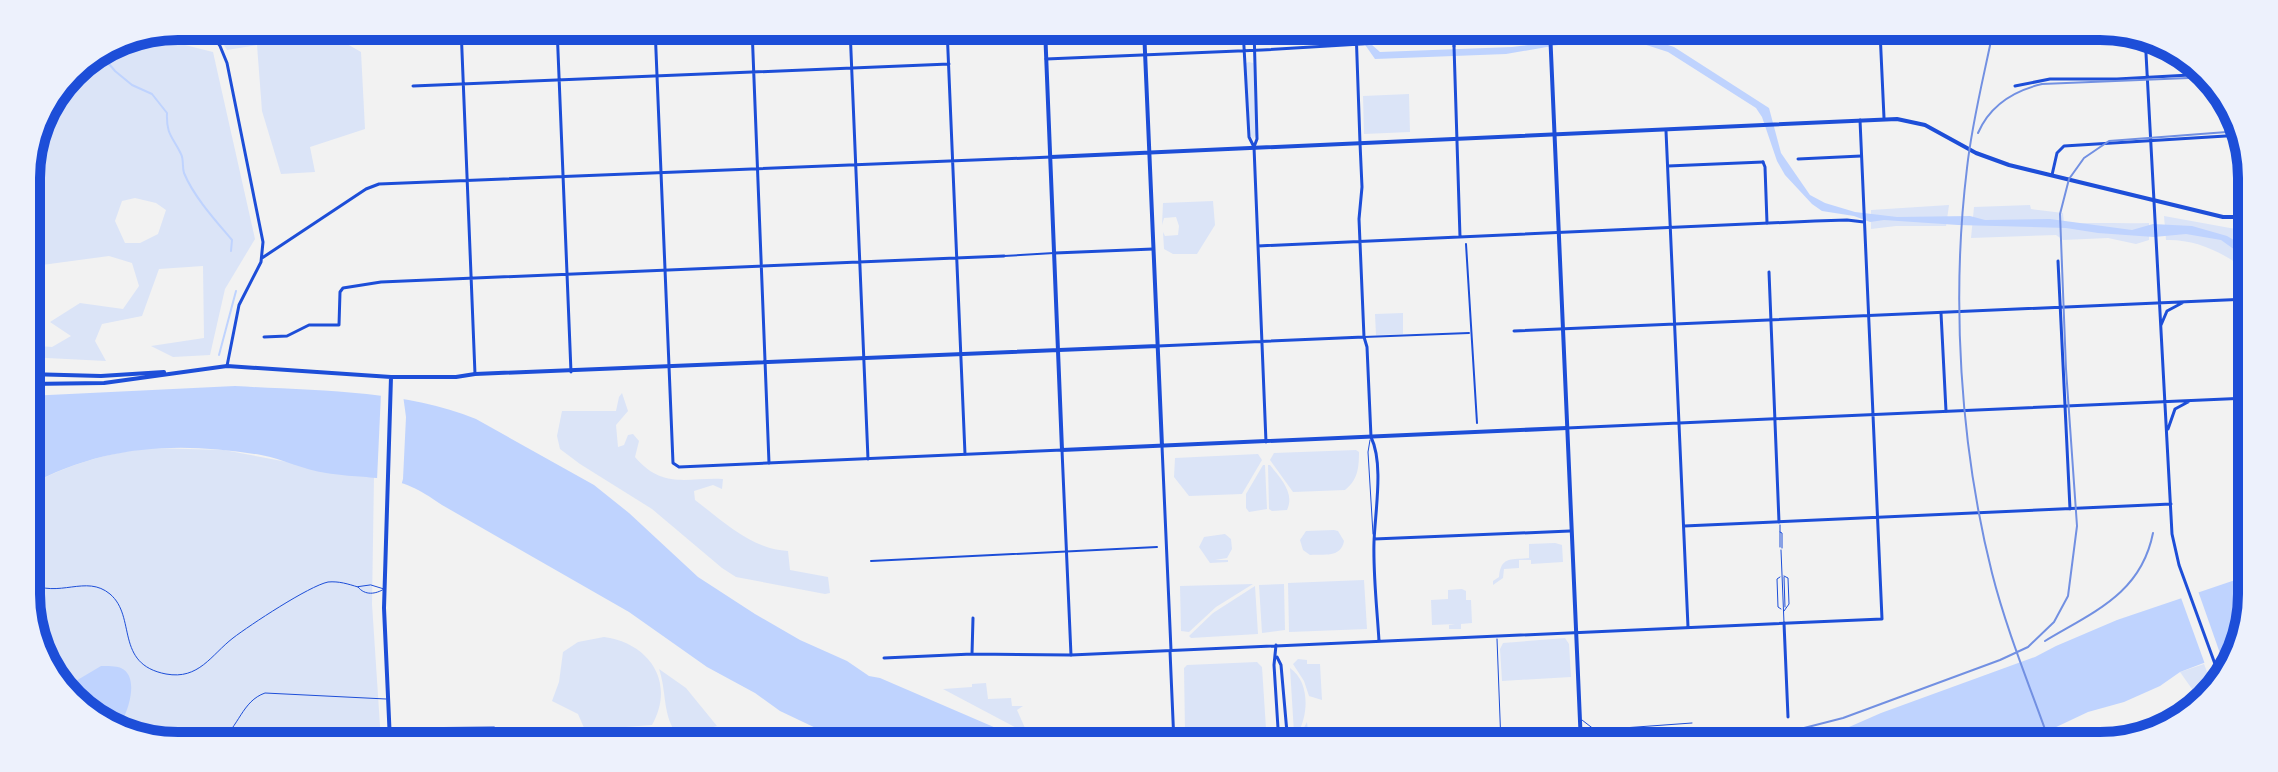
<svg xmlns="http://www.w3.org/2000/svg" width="2278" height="772" viewBox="0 0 2278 772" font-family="'Fira Sans',sans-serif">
	<rect width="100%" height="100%" fill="#f2f2f2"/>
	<!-- green -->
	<path fill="#dbe4f7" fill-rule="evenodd" d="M212,26H325L340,40L361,52L365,129L310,147L315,172L281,174L262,111L257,45L227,50Z
		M157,30L173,42L213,52L255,239L225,289L210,355L173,357L151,346L204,338L203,266L159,269L142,316L102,324L95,341L106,361L27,357V345L52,347L71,336L50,322L80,303L123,309L139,286L132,263L109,256L27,267L26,169L71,70L121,37ZM135,198L156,203L166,210L158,234L140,243H125L115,221L122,201Z
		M1249,62L1253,63L1256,135L1253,139L1250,136L1246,63Z
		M1409,94L1410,132L1364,134L1363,96Z
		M1213,201L1215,225L1197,254H1173L1164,249L1163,232L1165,236L1178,235L1179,226L1176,217L1164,218L1162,225L1163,203Z
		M1949,205L1946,226H1896L1871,229V210Z
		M2030,205L2031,209L2063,213L2064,224C2093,222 2121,224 2149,223V240L2136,244L2108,238L2063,240L2056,235L1971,238L1974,207Z
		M2164,216L2241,230V247L2249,251V272C2224,253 2197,239 2166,240Z
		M1403,313V334L1376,335L1375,314Z
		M622,393L628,411L616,425L618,447L624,445L628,435L633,434L639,441L635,457C663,490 688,477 723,479L722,489L713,485L694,491L695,500C723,521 751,549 788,551L790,570L828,577L830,593L825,594L736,577L722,568L652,509L580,464L560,449L557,436L562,411H616L619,397Z
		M152,448L224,450L351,474L374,476L372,604L381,741H139L64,694L29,623L28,486C67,465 108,452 152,448Z
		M1356,450L1359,452C1359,467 1358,480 1345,490L1293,492L1270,460L1274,453Z
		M1258,454L1262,460L1242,494L1189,496L1174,477L1175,458Z
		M1263,465H1265L1267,509L1249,512L1246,508V494Z
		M1268,465H1270C1281,479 1295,493 1287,510L1272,511L1269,509Z
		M1334,530L1338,531L1344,541C1341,558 1324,554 1310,555L1303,550L1300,540L1306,531Z
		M1225,534L1231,539L1232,549L1227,558L1215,560H1228V562L1210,563L1199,547L1204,537Z
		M1555,543L1562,545L1563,562L1531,564V560H1519V568L1504,569L1503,578L1493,585V581L1499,577C1501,556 1511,560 1529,558V544Z
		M1364,580L1367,629L1289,632L1288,583Z
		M1253,584L1216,607L1189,632L1181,631L1180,586Z
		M1284,584L1285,630L1262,633L1259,585Z
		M1255,586L1258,634L1191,638L1189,636L1213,613Z
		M1462,589L1466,591V600H1471L1472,623L1461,624V629H1449V625L1455,624L1432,625L1431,600L1448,599V590Z
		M604,637C649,643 676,682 652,725L585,730L578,714L552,701L559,682L563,652L578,642Z
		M1565,638L1569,644L1571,677L1502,681L1500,649L1503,643Z
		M1298,659L1307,660V664H1320L1322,700L1309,696L1304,681L1293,664Z
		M1257,662L1262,667L1267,744L1193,743L1185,731L1184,668L1187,665Z
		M2204,664L2212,685L2205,696H2197L2180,672Z
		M1290,668C1310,682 1309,715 1297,735L1294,733Z
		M659,669L686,688L717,726L678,736C662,716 667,692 659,669Z
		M986,683L988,699L1011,698L1012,706H1023L1017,710L1025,728L1024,732L1028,734L943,689L972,687V684Z
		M1307,722L1308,732H1314V735L1375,732L1378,740L1376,742L1295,744Z
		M723,727L758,736L768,742L680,741Z"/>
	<!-- water -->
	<path fill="#bfd3fe" d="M1354,29L1380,52L1512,47L1562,41L1571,37L1638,35L1674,47L1769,108L1781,153L1810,195L1825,203L1855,212L1897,217L1970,216L1985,220L2050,219L2132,230L2153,224L2192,226L2227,236L2249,249V260L2221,240L2186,234L2154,237L2098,233L2066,228L1958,225L1884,220L1870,222L1854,216L1822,211L1812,204L1785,175L1777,161L1762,117L1756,108L1668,52L1631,40L1604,37L1506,54L1375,59Z
		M235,386C314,391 401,389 476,419L594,485L629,513L698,577L755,614L800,640L847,661L869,676L880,678L1031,743L851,742L820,730L780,711L755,693L707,667L629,612L442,505C395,471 378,481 326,473C304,470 283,459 261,455C178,441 102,445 28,486V396Z
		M2247,576V633L2235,651L2180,672L2160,686L2124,702L2088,712L2052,729L2051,732L2043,735L2040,729L2033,727L1983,745H1808L1881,713L2035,657L2056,646L2117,620Z
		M101,666C107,666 116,666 121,668C141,677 127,716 118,728L64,694L60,687L69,685Z"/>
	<!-- pier -->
	<path fill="#f2f2f2" d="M381,393L403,395L406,417L403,479L401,486L377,480Z
		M2197,588L2222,659L2206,667L2180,595Z"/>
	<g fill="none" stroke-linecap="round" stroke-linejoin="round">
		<!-- stream -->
		<path stroke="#bfd3fe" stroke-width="2" d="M99,52L115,71L132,85L152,94L167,113C166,135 173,137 181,154C184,160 182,167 184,173C194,197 215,220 232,240L231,251
			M219,355L236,291"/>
		<!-- service -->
		<path stroke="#1d4ed8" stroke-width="1" d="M1370,440L1368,452L1373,534
			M1780,532L1782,533V548
			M1780,547V525
			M1781,550L1784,623
			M1784,576L1788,578L1789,604L1784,611
			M1780,577L1777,579L1778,607L1781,609
			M1784,577L1785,607
			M29,583C59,599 86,574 110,594C137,617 114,664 166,674C199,680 211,655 233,638C250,625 309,586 328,582C339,581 348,584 358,587
			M371,585L384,589C376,594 365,596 358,587Z
			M1497,639L1501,744
			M1582,720L1595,730L1692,723
			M394,728L494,727L505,731L513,742
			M220,741C239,727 242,701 265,693L386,699
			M1505,744L1578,740"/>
		<!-- pedestrian -->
		<path stroke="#1d4ed8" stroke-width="2" d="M1466,244L1477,423
			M1004,256L1054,253
			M1364,337L1469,333
			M871,561L1157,547"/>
		<!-- minor -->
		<path stroke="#1d4ed8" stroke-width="3" d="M206,26L220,46L227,63L263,242L261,262L239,305L227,366
			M461,27L475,374
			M557,27L571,372
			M752,28L769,463
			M850,28L868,459
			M947,28L965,454
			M1243,29L1249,137L1254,147
			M1356,29L1360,143
			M1454,29V46
			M1643,30L1663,32L1714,30
			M1046,59L1262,50L1593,30
			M413,86L949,64
			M1254,147L1257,139L1254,29
			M1798,159L1861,156
			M1763,162L1765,167L1767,223
			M2052,175L2057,153L2064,146L2242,135
			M262,258L366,189L379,184L1051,157
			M1769,272L1779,522
			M1941,313L1946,411
			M264,337L287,336L309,325H339L340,292L343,288L381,282L1004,256
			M1784,623L1788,717
			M1170,651L1174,743
			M972,654L973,618
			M884,658L972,654L1071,655"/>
		<!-- tertiary -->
		<path stroke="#1d4ed8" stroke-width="3" d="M655,27L673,463L679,467L1062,450L1071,655L1882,619L1860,120
			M1880,31L1884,118
			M2145,35L2172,534L2179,565L2219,675
			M1454,46L1460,237
			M2015,86L2050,79H2117L2208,74
			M1666,131L1688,627
			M1360,143L1362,187L1359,219L1364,337L1367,347L1371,437C1384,464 1375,512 1374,542C1373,574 1377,608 1379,641
			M1254,147L1266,442
			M1668,166L1763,162
			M1258,246L1815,221L1847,220L1864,222
			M1055,253L1153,249
			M2058,261L2070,509
			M2161,325L2167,311L2182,303
			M1514,331L2248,299
			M1158,346L1364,337
			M1567,428L2248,398
			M2168,429L2175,409L2188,402
			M1162,446L1171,650
			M1684,526L2171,504
			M1374,539L1570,531
			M1276,645L1274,665L1279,744
			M1277,657L1281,665L1288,744"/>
		<!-- secondary -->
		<path stroke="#1d4ed8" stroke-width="4" d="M1045,28L1062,450L1567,428
			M1144,29L1162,446
			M1051,157L1897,119L1925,125L1976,153L2009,165L2223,217H2249
			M27,374L101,376L164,372
			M28,384L104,383L227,366L391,377H456L475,374L1158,346
			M390,741L384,608L391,377"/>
		<!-- primary -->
		<path stroke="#1d4ed8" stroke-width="4" d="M1550,30L1581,744"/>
		<!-- rail -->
		<path stroke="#7290e2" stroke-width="2" d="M1993,31C1984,76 1972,122 1967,168C1951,299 1960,446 1992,573C2007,632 2031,689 2051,746
			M1978,133C1990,105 2013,91 2042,84L2213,77
			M2045,641C2093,612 2141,594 2153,533
			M1371,744L1618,733L1680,735L1804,728L1843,718L2000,660L2028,647L2054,622L2068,596L2077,526L2066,369L2060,214L2069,179L2084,158L2109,141L2240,131"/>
	</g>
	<!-- crop -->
	<path d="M0 0H2278V772H0ZM178 40H2100A138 138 0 0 1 2238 178V594A138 138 0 0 1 2100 732H178A138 138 0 0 1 40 594V178A138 138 0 0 1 178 40Z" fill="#edf1fc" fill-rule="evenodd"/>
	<path fill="none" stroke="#1d4ed8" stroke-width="10" d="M178 40H2100A138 138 0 0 1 2238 178V594A138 138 0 0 1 2100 732H178A138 138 0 0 1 40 594V178A138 138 0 0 1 178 40Z"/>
</svg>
